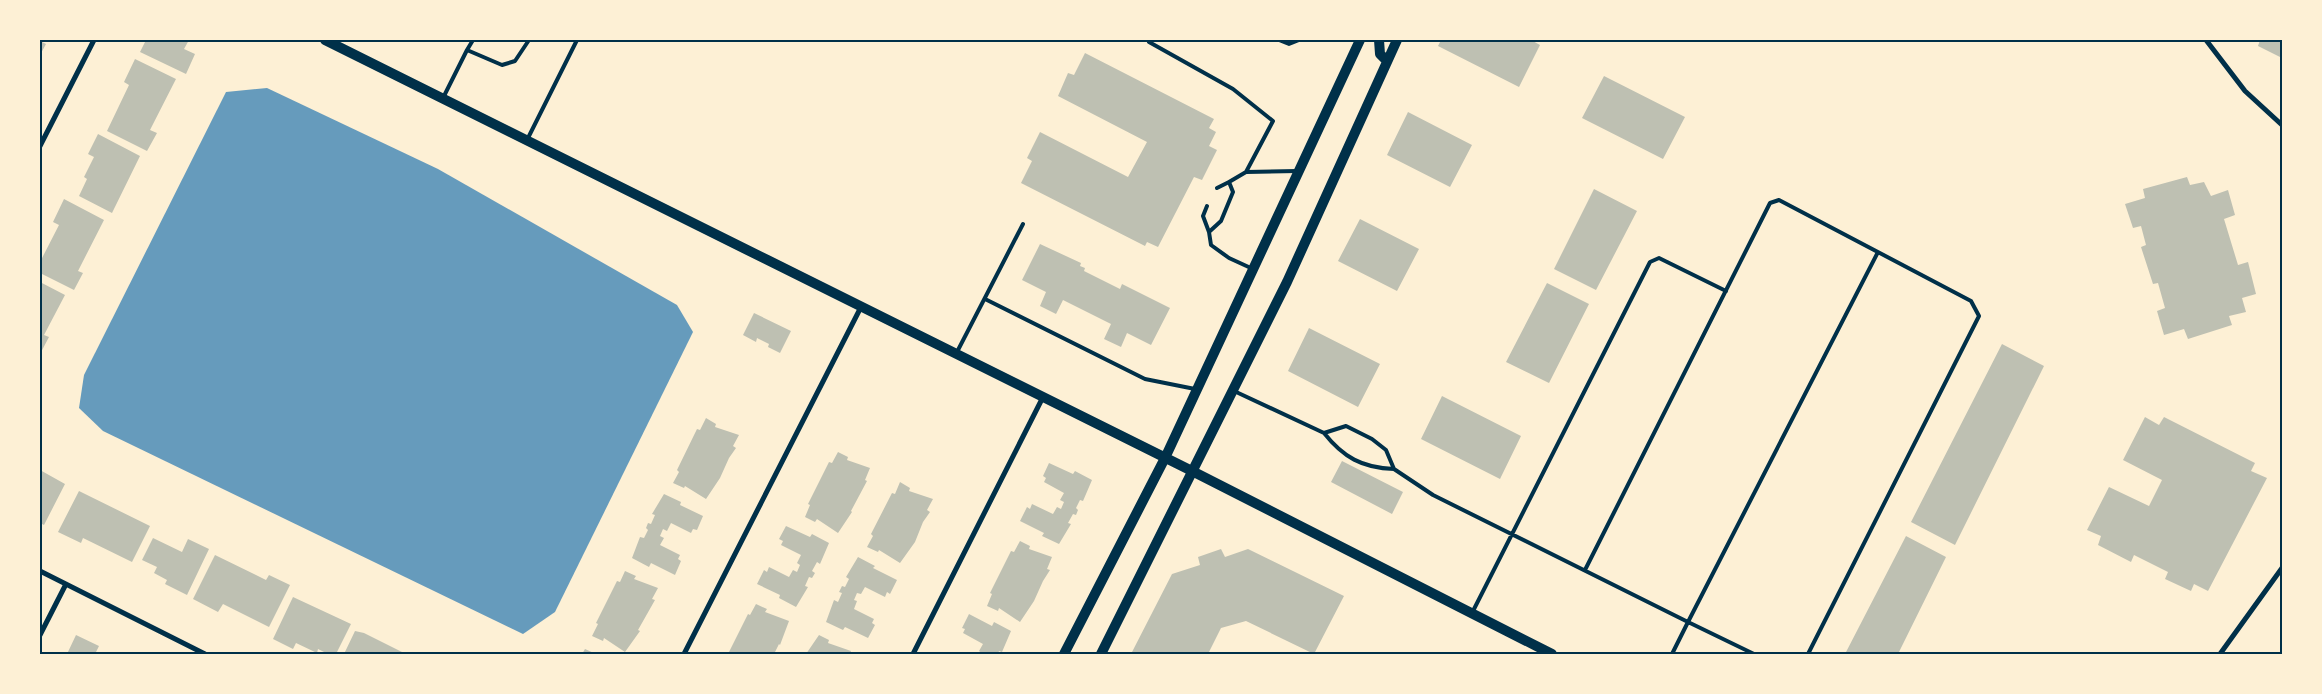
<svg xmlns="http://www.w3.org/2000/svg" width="2322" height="694" viewBox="0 0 2322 694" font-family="Arial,sans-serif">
	<rect width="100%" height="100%" fill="#fdf0d5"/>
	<!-- water -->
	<path fill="#669bbc" d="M267,88L438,169L677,305L693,332L555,612L523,634L103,431L79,408L84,375L226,92Z"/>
	<!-- building -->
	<path fill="#bec0b2" d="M146,40H189L184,49L195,54L186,74L140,52Z
		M1441,40H1531L1540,45L1519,87L1438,46Z
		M2260,40H2282V58L2258,46Z
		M40,41L46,44L40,55Z
		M1085,53L1214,119L1209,128L1216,132L1209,146L1217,150L1202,180L1194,177L1158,247L1147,242L1145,246L1021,183L1032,161L1027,158L1040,132L1128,177L1147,142L1058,96L1068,73L1074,75Z
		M135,59L176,79L150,130L157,133L147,151L107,131L129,85L124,82Z
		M1604,76L1685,117L1663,159L1582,118Z
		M1408,112L1472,145L1450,187L1387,155Z
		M98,134L140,156L112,213L79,196L87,179L84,177L94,157L88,154Z
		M2187,177L2190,185L2204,182L2211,196L2228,190L2235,215L2224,219L2238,265L2248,262L2256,294L2242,298L2246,312L2229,316L2232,325L2188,339L2184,329L2164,335L2157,311L2165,308L2158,283L2153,284L2141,247L2146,245L2141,226L2133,228L2125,204L2145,198L2143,189Z
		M1594,189L1637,211L1596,290L1554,269Z
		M64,199L104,220L78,271L83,273L74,290L40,273V262L59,225L53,222Z
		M1360,219L1419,249L1397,291L1338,261Z
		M1040,244L1081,263L1080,266L1085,268L1084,271L1120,289L1122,284L1170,308L1151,345L1127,333L1121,347L1104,339L1111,324L1063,300L1056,314L1040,306L1046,292L1022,280Z
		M40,282L65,295L44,335L49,337L40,354Z
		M1547,283L1589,304L1549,383L1506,362Z
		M754,313L791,331L780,353L768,347L769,344L757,338L756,342L743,335Z
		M1309,328L1380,364L1358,407L1288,371Z
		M2002,344L2044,366L1955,545L1911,522Z
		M1442,396L1521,436L1500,479L1421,439Z
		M2145,417L2159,425L2164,417L2255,463L2251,471L2267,478L2208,591L2194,584L2191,591L2165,579L2168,572L2134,555L2131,562L2098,545L2101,536L2087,530L2109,487L2149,506L2162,480L2123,460Z
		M706,418L716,424L715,427L739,435L733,446L736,448L729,458L720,478L706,499L685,486L684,488L673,483L679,472L677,470L697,429L700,430Z
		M838,452L848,457L847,460L870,468L865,480L867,481L851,511L852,512L838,533L817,519L815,522L805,517L810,505L808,504L829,462L832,463Z
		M1342,461L1403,492L1392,514L1331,482Z
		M1049,463L1073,474L1075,471L1092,480L1083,501L1080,500L1076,508L1078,510L1076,515L1073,514L1068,523L1071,524L1059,544L1042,536L1044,533L1020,521L1027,507L1030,509L1032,504L1053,514L1057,507L1061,509L1064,502L1060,500L1064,493L1044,482L1046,478L1043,476Z
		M40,470L65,484L44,525L40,523Z
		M900,482L910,488L909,491L933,499L927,510L930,512L923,522L915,542L900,563L879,550L878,552L867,547L873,536L871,534L892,493L895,494Z
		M79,491L150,526L132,562L83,538L81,543L58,532Z
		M664,494L681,502L680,505L703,516L697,530L693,529L691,533L671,523L667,531L663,529L660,536L664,538L660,545L680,555L678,559L681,561L675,575L651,563L649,567L632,558L640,537L644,538L648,530L646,528L648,523L651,524L655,515L652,514Z
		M786,526L810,537L812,534L829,543L820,564L817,562L812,571L815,573L812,578L809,577L805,586L808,587L796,607L779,598L780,595L757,584L764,570L767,572L769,567L789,577L793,570L797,572L800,565L797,563L801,555L781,545L783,541L779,539Z
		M1906,536L1946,557L1898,654H1845Z
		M153,538L182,552L188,539L209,549L187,595L165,584L167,580L154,573L157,567L142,560Z
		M1020,541L1030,546L1029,549L1052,557L1047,569L1050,570L1043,581L1034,601L1020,622L999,608L998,611L987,606L992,594L990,593L1011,551L1014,552Z
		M1221,549L1225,557L1248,549L1344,596L1314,654L1246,621L1221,628L1208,654H1131L1172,574L1200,565L1198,557Z
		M215,555L266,580L269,575L290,585L269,627L223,604L218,612L193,599Z
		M858,557L875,566L873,568L897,580L890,594L887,592L885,597L865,587L861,594L857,593L854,600L857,601L854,609L874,619L872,623L875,625L868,638L845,627L843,630L826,622L834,600L838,602L842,593L839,592L842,586L845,587L849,579L846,577Z
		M625,571L636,576L634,579L658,588L652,599L655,600L638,630L640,631L625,652L604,638L603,641L592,636L598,624L596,623L617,581L620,582Z
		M293,597L351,624L336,654H328L318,649L317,653L296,643L293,649L273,639Z
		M756,604L767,609L765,612L789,621L780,645L779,644L774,654H728L748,614L750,615Z
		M969,614L992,626L994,622L1011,631L1002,652L999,651L998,654H983L979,651L983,644L963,633L965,629L962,628Z
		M355,631L364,633L406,654H344Z
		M76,635L99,646L96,652L100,654H67Z
		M819,635L829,640L828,643L851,651L850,654H806Z
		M585,649L596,654H582Z"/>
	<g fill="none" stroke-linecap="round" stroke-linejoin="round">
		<!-- service -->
		<path stroke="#003049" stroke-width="4" d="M1279,40L1289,44L1299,40
			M1149,42L1233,89L1273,121L1246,172
			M467,50L473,40
			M443,98L467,50L502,65L515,61L529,40
			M528,138L577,40
			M1217,188L1229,182
			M1207,206L1203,216L1209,232
			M1253,269L1229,258L1211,245L1209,232L1221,221L1233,192L1229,182L1246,172L1297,171
			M985,299L1145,379L1195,389
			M957,352L1023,224
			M1234,391L1324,433
			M1346,426L1372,439L1386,450L1394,469C1362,468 1343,457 1324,433Z
			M1394,469L1433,495L1688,622L1672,654
			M1585,570L1770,203L1779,200L1971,301L1979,316L1808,654
			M1472,613L1650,262L1659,258L1726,291
			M1754,654L1688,622L1878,252"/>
		<!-- minor -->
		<path stroke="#003049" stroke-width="5" d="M2206,40L2245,91L2282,125
			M40,146L94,40
			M40,571L205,654
			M40,635L66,584
			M684,654L861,307
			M913,654L1043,397
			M2220,654L2282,568"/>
		<!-- secondary -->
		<path stroke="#003049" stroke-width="10" d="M325,40L1194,472L1552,654
			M1379,40L1380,54L1387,61
			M1064,654L1165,458L1360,40
			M1101,654L1287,282L1397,40"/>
	</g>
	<!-- border -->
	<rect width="2322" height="694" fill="none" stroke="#fdf0d5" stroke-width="82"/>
	<rect x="41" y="41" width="2240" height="612" fill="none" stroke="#003049" stroke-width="2"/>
</svg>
